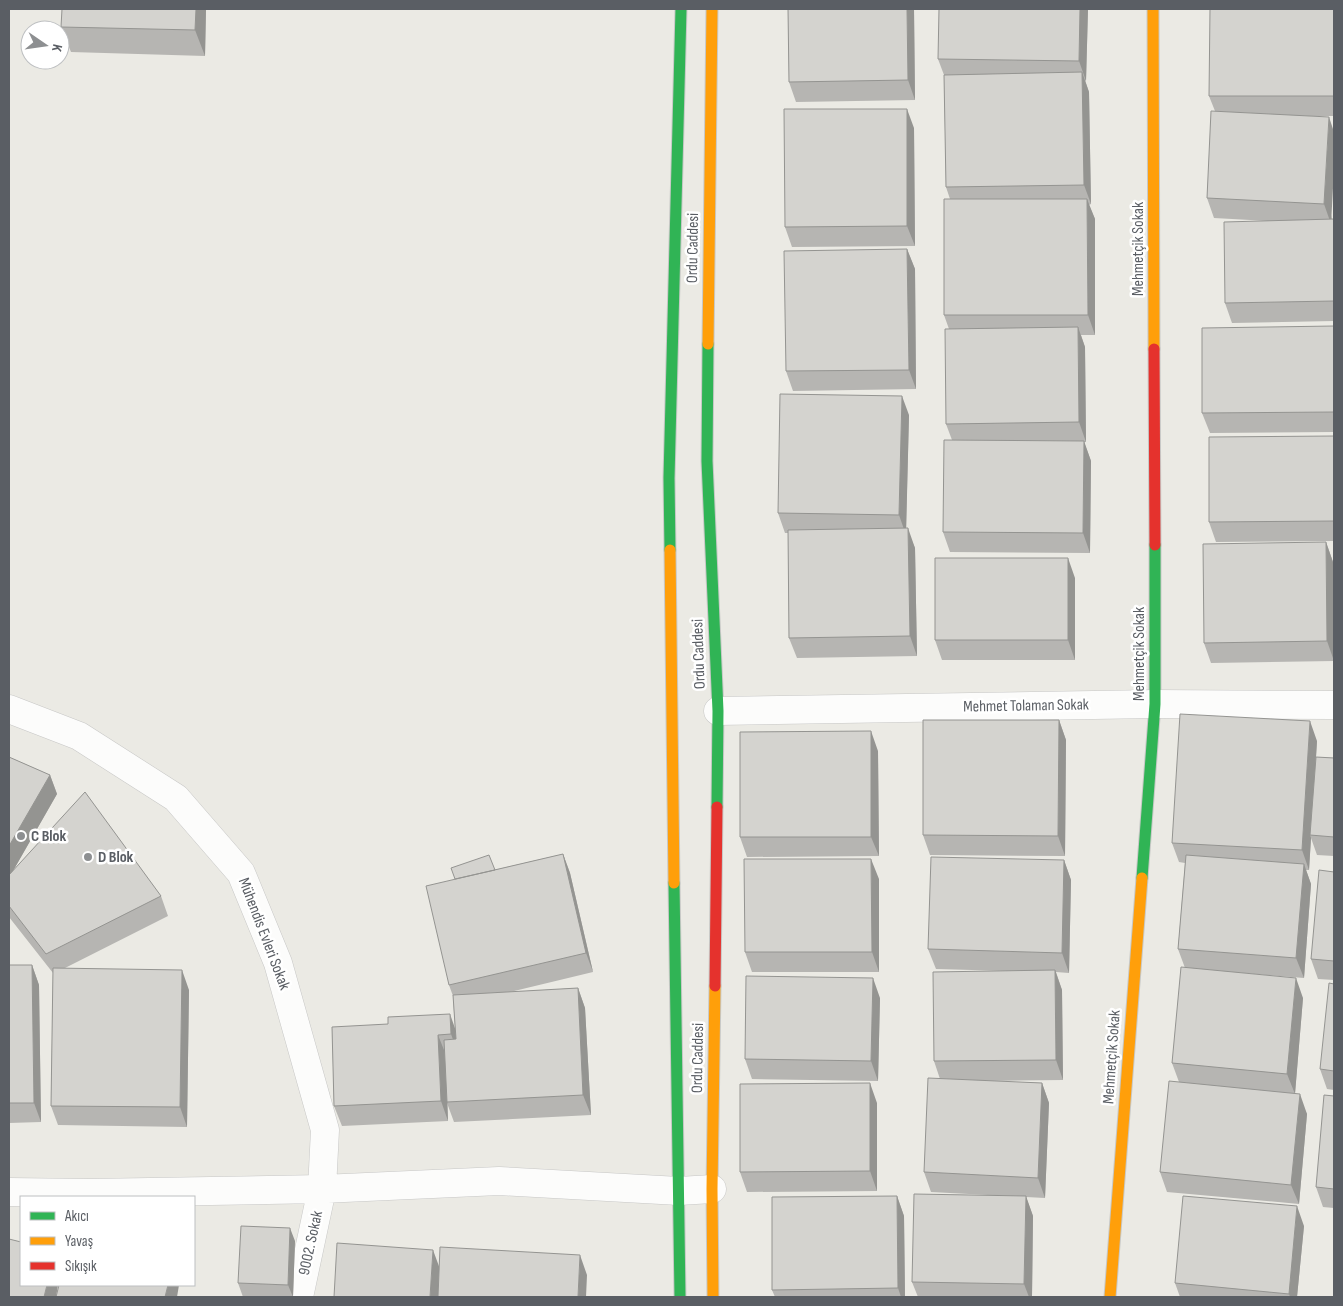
<svg xmlns="http://www.w3.org/2000/svg" width="1343" height="1306" viewBox="0 0 1343 1306" font-family="'Sofia Sans Condensed',sans-serif">
	<rect width="100%" height="100%" fill="#ebeae4"/>
	<g fill="none" stroke-linecap="round" stroke-linejoin="round">
		<!-- street casing -->
		<g stroke="#c7c7c6" stroke-width="29">
			<path id="street" d="M9,709L79,736L176,798L241,873L278,963L325,1130L322,1189L299,1297
				M718,711L1155,704L1334,705
				M9,1192L89,1193L322,1189L499,1181L679,1191L712,1189"/>
		</g>
		<!-- fast casing -->
		<g stroke="#c7c8c6" stroke-width="13">
			<path id="fast" d="M708,344L707,461L718,711L717,807
				M670,550L669,478L681,9
				M1142,878L1155,704V545
				M674,883L680,1297"/>
		</g>
		<!-- slow casing -->
		<g stroke="#c7c8c6" stroke-width="13">
			<path id="slow" d="M1153,9L1154,349
				M708,344L712,9
				M670,550L674,883
				M713,1297L712,1189L715,986
				M1110,1297L1142,878"/>
		</g>
		<!-- jam casing -->
		<g stroke="#c7c8c6" stroke-width="13">
			<path id="jam" d="M1154,349L1155,545
				M715,986L717,807"/>
		</g>
		<!-- street -->
		<use href="#street" stroke="#fcfcfb" stroke-width="28"/>
		<!-- fast -->
		<use href="#fast" stroke="#30b455" stroke-width="11"/>
		<!-- slow -->
		<use href="#slow" stroke="#ff9f0a" stroke-width="11"/>
		<!-- jam -->
		<use href="#jam" stroke="#e5322d" stroke-width="11"/>
	</g>
	<!-- wall -->
	<path fill="#b6b5b2" d="M206,9L205,56L71,52L61,27Z
		M788,9H914L915,100L796,102L789,82Z
		M1088,9L1086,81L1085,80L1089,92L1091,204L1089,205L1095,219V335H1081L1085,347L1086,442H1084L1091,461L1090,553L950,552L943,532L952,440L946,424L949,329L944,315L950,199L946,187L944,75L938,59Z
		M1334,9V116H1308L1332,219H1334V321L1232,323L1225,303L1268,221L1214,218L1207,198L1215,111L1209,96Z
		M914,128L915,246L792,247L785,227Z
		M907,249L915,269L916,389L793,391L786,371Z
		M1334,326V432L1210,433L1202,413Z
		M909,415L906,528L915,548L917,656L797,658L789,638L788,533H785L778,513Z
		M1334,436V541L1216,542L1209,522Z
		M1326,542L1333,562L1334,661L1211,663L1204,643Z
		M1075,578V660H942L935,640Z
		M1059,720L1066,740L1065,856L930,855L923,835Z
		M1317,741L1316,757L1334,758V856L1317,855L1311,838L1309,870H1306L1311,884L1304,978L1242,973L1303,998L1295,1093L1307,1114L1299,1204L1167,1192L1160,1172L1179,1082L1172,1063L1185,968L1178,949L1185,863L1179,862L1172,843Z
		M878,751L879,856L747,857L740,837Z
		M9,757L50,775L57,794L14,869L161,896L168,916L63,969L189,990L187,1127L58,1125L51,1106L53,973L9,917Z
		M563,854L570,873L593,972L510,992L578,988L585,1008L591,1115L454,1122L447,1103L448,1121L342,1126L334,1106L332,1027L455,1029L453,996L449,985L455,879Z
		M1064,860L1071,880L1069,973L1056,972L1062,990L1063,1080L984,1081L1042,1083L1049,1103L1045,1198L1026,1197L1033,1216L1032,1297H918L912,1282L1007,1196L931,1192L924,1172L940,1079L934,1061L1007,971L936,969L928,949Z
		M1334,872V980L1318,979L1311,959Z
		M879,879V972H752L745,952Z
		M9,965H32L39,985L41,1122L9,1123Z
		M1334,984V1090L1327,1089L1320,1069Z
		M880,998L878,1081L752,1079L745,1059Z
		M1334,1096V1208L1323,1207L1316,1187Z
		M877,1103V1191L747,1192L740,1172Z
		M897,1196L904,1216L905,1297H775L772,1290Z
		M1304,1226L1297,1297H1180L1175,1283Z
		M295,1241L293,1297H243L238,1283Z"/>
	<!-- shaded-wall -->
	<path fill="#949491" d="M196,9H206L205,56L195,30Z
		M907,9H914L915,100L908,80Z
		M1080,9H1088L1086,81L1079,61Z
		M1082,72L1089,92L1091,204L1084,185Z
		M907,109L914,128L915,246L907,226Z
		M1329,117L1334,132V170L1331,224L1324,204Z
		M1087,199L1095,219V335L1088,315Z
		M907,249L915,269L916,389L909,370Z
		M1078,327L1085,347L1086,442L1079,422Z
		M902,396L909,415L906,535L899,515Z
		M1084,441L1091,461L1090,553L1083,533Z
		M908,528L915,548L917,656L910,636Z
		M1326,542L1333,562L1334,661L1327,641Z
		M1068,558L1075,578V660L1068,640Z
		M1059,720L1066,740L1065,856L1058,836Z
		M1310,721L1317,741L1311,835H1310L1311,838L1309,870L1302,850Z
		M871,731L878,751L879,856L871,837Z
		M50,775L57,794L9,878V846Z
		M563,854L570,873L593,972L586,953Z
		M871,859L879,879V972L872,952Z
		M1064,860L1071,880L1069,973L1062,953Z
		M1304,864L1311,884L1304,978L1296,958Z
		M32,965L39,985L41,1122L34,1103Z
		M182,970L189,990L187,1127L180,1107Z
		M1055,970L1062,990L1063,1080L1056,1060Z
		M873,978L880,998L878,1081L871,1061Z
		M1296,978L1303,998L1295,1094L1287,1074Z
		M578,988L585,1008L591,1115L583,1095Z
		M450,1014L457,1034L458,1054L451,1034Z
		M438,1035L446,1055L448,1121L441,1101Z
		M870,1083L877,1103V1191L870,1171Z
		M1042,1083L1049,1103L1045,1198L1038,1178Z
		M1300,1094L1307,1114L1299,1204L1291,1185Z
		M897,1196L904,1216L905,1297H901L898,1288Z
		M1026,1196L1033,1216L1032,1297H1029L1024,1284Z
		M1297,1206L1304,1226L1297,1297H1290L1289,1294Z
		M290,1228L295,1241L293,1297L288,1285Z
		M433,1250L440,1269L438,1297H430Z
		M580,1255L587,1275L586,1297H578Z
		M47,1285H58L56,1297H44Z
		M168,1285H179L177,1297H165Z"/>
	<!-- building -->
	<path fill="#d4d3cf" stroke="#949491" d="M62,9H196L195,30L61,27Z
		M788,9H907L908,80L789,82Z
		M939,9H1080L1079,61L938,59Z
		M1210,9H1334V96H1209Z
		M1082,72L1084,185L946,187L944,75Z
		M784,109H907V226L785,227Z
		M1211,111L1329,117L1324,204L1207,198Z
		M944,199H1087L1088,315H944Z
		M1334,219V301L1225,303L1224,222Z
		M907,249L909,370L786,371L784,251Z
		M1334,326V412L1202,413V328Z
		M1078,327L1079,422L946,424L945,329Z
		M780,394L902,396L899,515L778,513Z
		M1334,436V521L1209,522V437Z
		M944,440L1084,441L1083,533L943,532Z
		M908,528L910,636L789,638L788,530Z
		M1326,542L1327,641L1204,643L1203,544Z
		M935,558H1068V640H935Z
		M1180,714L1310,721L1302,850L1172,843Z
		M923,720H1059L1058,836L923,835Z
		M871,731V837H740V732Z
		M9,757L50,775L9,846Z
		M1316,757L1334,758V837L1310,835Z
		M85,792L161,896L46,954L9,906V875Z
		M563,854L586,953L449,985L426,886Z
		M489,855L495,870L455,879L451,868Z
		M1186,855L1304,864L1296,958L1178,949Z
		M931,857L1064,860L1062,953L928,949Z
		M744,859H871L872,952H745Z
		M1319,870L1334,872V961L1311,959Z
		M9,965H32L34,1103H9Z
		M1181,967L1296,978L1287,1074L1172,1063Z
		M53,968L182,970L180,1107L51,1106Z
		M1055,970L1056,1060L934,1061L933,972Z
		M746,976L873,978L871,1061L745,1059Z
		M1329,983L1334,984V1071L1320,1069Z
		M578,988L583,1095L447,1102L444,1040L456,1039L453,995Z
		M450,1014L451,1034L438,1035L441,1101L334,1106L332,1027L388,1024V1017Z
		M928,1078L1042,1083L1038,1178L924,1172Z
		M1169,1081L1300,1094L1291,1185L1160,1172Z
		M870,1083V1171L740,1172V1084Z
		M1324,1095L1334,1096V1189L1316,1187Z
		M914,1194L1026,1196L1024,1284L912,1282Z
		M897,1196L898,1288L772,1290V1197Z
		M1183,1196L1297,1206L1289,1294L1175,1283Z
		M241,1226L290,1228L288,1285L238,1283Z
		M9,1239L21,1242V1285H47L44,1297H9Z
		M337,1243L433,1250L430,1297H334Z
		M440,1247L580,1255L578,1297H438Z
		M59,1285H168L165,1297H56Z"/>
	<!-- markers -->
	<g fill="#8d8f91" stroke="#fff" stroke-width="2">
		<circle cx="21" cy="836" r="5"/>
		<circle cx="88" cy="857" r="5"/>
	</g>
	<g text-anchor="middle" dominant-baseline="central" stroke-width="5" stroke-linejoin="round" paint-order="stroke">
		<!-- street labels -->
		<g font-size="16" fill="#5a5e64" stroke="#fff">
			<text transform="translate(693 248) rotate(-89)">Ordu Caddesi</text>
			<text transform="translate(1138 249) rotate(-90)">Mehmetçik Sokak</text>
			<text transform="translate(699 654) rotate(-92)">Ordu Caddesi</text>
			<text transform="translate(1139 654) rotate(-90)">Mehmetçik Sokak</text>
			<text transform="translate(1026 706) rotate(-1)">Mehmet Tolaman Sokak</text>
			<text transform="translate(264 934) rotate(69)">Mühendis Evleri Sokak</text>
			<text transform="translate(1112 1057) rotate(-86)">Mehmetçik Sokak</text>
			<text transform="translate(698 1058) rotate(-89)">Ordu Caddesi</text>
			<text transform="translate(311 1243) rotate(-78)">9002. Sokak</text>
		</g>
		<!-- poi labels -->
		<g font-size="16" font-weight="bold" fill="#5a5e64" stroke="#fff" text-anchor="start">
			<text x="31" y="836">C Blok</text>
			<text x="98" y="857">D Blok</text>
		</g>
	</g>
	<!-- border -->
	<rect width="1343" height="1306" fill="none" stroke="#5a5e64" stroke-width="20"/>
	<!-- legend -->
	<rect x="20" y="1196" width="175" height="90" fill="#ffffff" stroke="#bdbfc1"/>
	<rect x="30" y="1212" width="25" height="8" fill="#30b455" stroke="#bdbfc1"/>
	<text x="65" y="1221" font-size="15" fill="#5a5e64">Akıcı</text>
	<rect x="30" y="1237" width="25" height="8" fill="#ff9f0a" stroke="#bdbfc1"/>
	<text x="65" y="1246" font-size="15" fill="#5a5e64">Yavaş</text>
	<rect x="30" y="1262" width="25" height="8" fill="#e5322d" stroke="#bdbfc1"/>
	<text x="65" y="1271" font-size="15" fill="#5a5e64">Sıkışık</text>
	<!-- north arrow -->
	<g transform="translate(45 45) rotate(103)"><circle r="24" fill="#ffffff" stroke="#bdbfc1"/>
	<path d="M0-4L9 19L0 12L-9 19Z" fill="#8d8f91"/>
	<text y="-8" font-size="14" font-weight="bold" text-anchor="middle" fill="#5a5e64">K</text>
	</g>
</svg>
